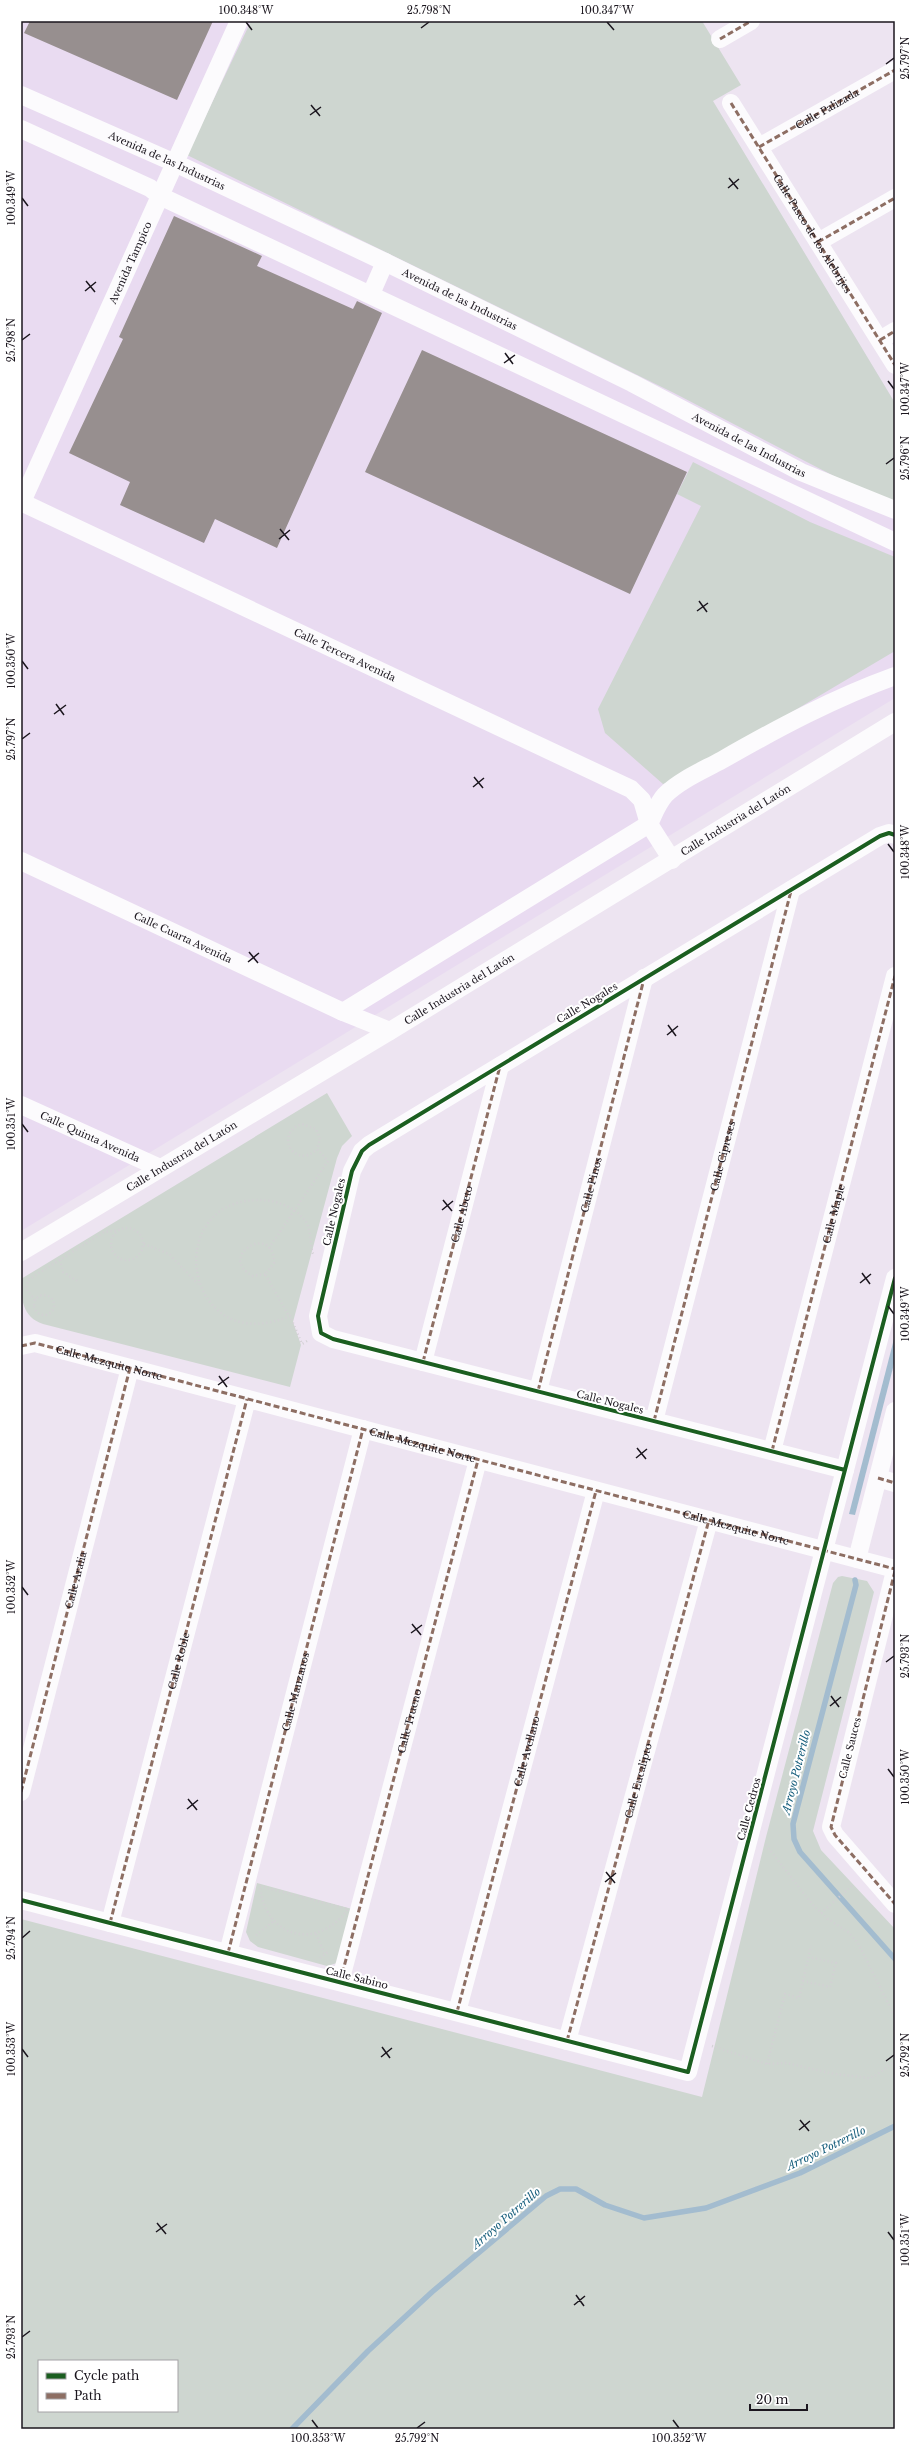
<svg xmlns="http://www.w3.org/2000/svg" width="916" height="2450" viewBox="0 0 916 2450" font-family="'Libre Baskerville',serif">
	<rect width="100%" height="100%" fill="#ede4f1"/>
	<!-- built -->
	<path fill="#e9dbf1" d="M21,21H664L895,403V698L21,1231Z"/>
	<!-- green -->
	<path fill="#ced6d0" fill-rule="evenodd" d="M251,21H702L741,85L713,101L895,403V503L857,488L674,393L187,155Z
		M693,462L810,522L895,557V651L679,779L663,784L605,733L598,709L701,506L677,494Z
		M327,1093L352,1136L342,1146L337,1158L293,1322L301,1345L290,1387L43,1324C22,1317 21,1298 21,1279Z
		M842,1576L867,1581L874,1592L813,1831L821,1850L895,1929V2429H21V1919L702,2097L766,1837L833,1583L838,1577ZM39,2361H177V2411H39Z
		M257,1883L352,1909L337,1963L327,1966L258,1947L250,1941L246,1932Z"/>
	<!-- water -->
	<path fill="#a3bccf" d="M895,1335V1360L855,1515L849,1514Z"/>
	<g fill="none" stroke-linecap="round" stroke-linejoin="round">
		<!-- stream -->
		<path stroke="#a3bccf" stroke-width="5.5" d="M855,1580L856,1585L793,1824L794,1839L800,1852L895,1959
			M292,2429L368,2351L432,2292L546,2196L560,2189H576L605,2205L644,2218L706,2208L800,2173L895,2126"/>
	</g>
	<!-- building -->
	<path fill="#978f8f" d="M30,21H213L177,100L24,33Z
		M174,216L262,256L257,266L353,309L357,301L382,313L277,548L215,519L204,543L120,505L130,482L69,453L123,339L119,337Z
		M422,350L687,472L630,594L365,472Z"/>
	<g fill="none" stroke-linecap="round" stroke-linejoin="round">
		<!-- path -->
		<path stroke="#d3d0d4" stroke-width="2.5" stroke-dasharray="1 3" stroke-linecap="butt" d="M111 1244a16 16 0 1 1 32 0a16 16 0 1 1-32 0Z
			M144,1244L169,1254L198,1284
			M269,1248L328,1161L317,1149L320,1139L316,1129L302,1124C273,1133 295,1171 317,1149
			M60,1260L63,1272L79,1282
			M265,1274L253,1276C215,1257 274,1221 274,1263L265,1274L289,1316
			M34 1305a10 10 0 1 1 20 0a10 10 0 1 1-20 0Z
			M35,1300L26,1289L28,1280L104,1232L120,1230
			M307,1341L302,1344L290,1316C185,1360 160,1202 257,1200C273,1199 293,1206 304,1219C313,1229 309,1250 314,1255
			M766,1845L812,1904L828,1919L848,1932L858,1943L895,2017
			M260,1886L348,1909C318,1951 265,1939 260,1886Z
			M821,1913L854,1884
			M316,1934L324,1953
			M256,1935L274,1921
			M320,1958L328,1952
			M803,1981L830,1987L836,1963L809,1957
			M712,2046L767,2064L787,2063L834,2074L869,2078L875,2076L895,2061
			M767,2064L785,1994L799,1998L811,1946"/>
		<!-- minor -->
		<g stroke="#fcfbfd" stroke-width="18">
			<path d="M720,39L751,21"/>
			<path id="s1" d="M21,95L175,163L385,262L632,383L801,472L895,510"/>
			<path d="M731,103L895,365"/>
			<path d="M21,129L150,188L160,196L895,542"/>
			<path d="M759,147L895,70"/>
			<path d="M818,242L895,198"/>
			<path d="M371,294L385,262"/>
			<path d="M880,340L895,331"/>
			<path id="s2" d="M21,502L631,789L642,800L649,824L672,860"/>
			<path id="s3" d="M21,504L239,21"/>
			<path d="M649,824C654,814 657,804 665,795C680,780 704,770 722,760C778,728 834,698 895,676"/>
			<path id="s4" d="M21,861L343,1012L390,1031"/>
			<path d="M343,1012L649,824"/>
			<path id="s5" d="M21,1105L160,1168"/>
			<path id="s6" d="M21,1252L390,1031L895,722"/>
			<path d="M21,1346L35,1343L895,1569"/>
			<path id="s7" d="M423,1362L500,1066"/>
			<path id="s8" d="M538,1391L644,978"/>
			<path id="s9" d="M654,1421L791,890"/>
			<path d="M772,1451L895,976"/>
			<path d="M845,1470L333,1339L321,1333L318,1316L352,1171L362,1151L369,1145L880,836L889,833L895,835"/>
			<path d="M878,1478L895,1483"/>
			<path d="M857,1559L895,1411"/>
			<path d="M895,1571L831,1827L835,1835L895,1904"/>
			<path d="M21,1792L130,1368"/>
			<path d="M21,1900L688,2072L895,1278"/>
			<path d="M110,1923L247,1399"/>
			<path d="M228,1953L363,1429"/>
			<path d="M340,1982L478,1460"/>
			<path d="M457,2012L596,1491"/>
			<path id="s10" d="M567,2041L709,1520"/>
		</g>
		<!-- quiet -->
		<g stroke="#8d6e63" stroke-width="3" stroke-dasharray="6 3" stroke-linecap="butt">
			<path d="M720,39L751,21"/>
			<path id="s11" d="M731,103L895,365"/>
			<path id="s12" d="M759,147L895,70"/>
			<path d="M818,242L895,198"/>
			<path d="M880,340L895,331"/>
			<path id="s13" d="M21,1346L35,1343L895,1569"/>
			<path d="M423,1362L500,1066"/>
			<path d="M538,1391L644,979"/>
			<path d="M654,1421L791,891"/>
			<path id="s14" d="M772,1451L895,976"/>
			<path d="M878,1478L895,1483"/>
			<path d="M895,1571L831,1827L835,1835L895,1904"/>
			<path id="s15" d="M21,1792L130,1368"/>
			<path id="s16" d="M110,1923L247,1399"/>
			<path id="s17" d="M228,1953L363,1429"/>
			<path id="s18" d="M340,1982L478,1460"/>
			<path id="s19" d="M457,2012L596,1491"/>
			<path d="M567,2041L709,1520"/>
		</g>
		<!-- cycleway casing -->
		<g stroke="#fff" stroke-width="6">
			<path id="cycleway" d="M845,1470L333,1339L321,1333L318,1316L352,1171L362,1151L369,1145L880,836L889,833L895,835
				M21,1900L688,2072L895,1278"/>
		</g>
		<!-- cycleway -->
		<use href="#cycleway" stroke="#1b5e20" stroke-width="4"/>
	</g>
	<!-- ticks -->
	<path fill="none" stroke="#1b161e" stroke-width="1.5" d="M246,22L252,30M607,22L614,30M421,28L429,22M886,64L894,58M311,105L320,116M310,115L321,107M729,178L738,189M728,188L739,179M22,198L28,206M86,281L95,292M85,291L96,282M22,340L30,334M505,353L513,364M504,363L515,355M888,381L894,389M886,464L894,458M280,529L289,540M279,539L290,530M699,601L707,612M697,611L708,603M22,661L28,669M56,704L64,715M54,714L66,705M22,739L30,733M474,777L483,788M473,787L484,778M888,844L894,852M249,952L258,963M248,962L259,953M668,1025L676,1036M667,1035L678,1026M22,1124L28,1132M443,1200L452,1211M442,1210L453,1201M862,1273L870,1284M860,1283L871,1274M888,1306L894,1314M219,1376L227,1387M218,1385L229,1377M637,1448L646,1459M636,1458L647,1449M22,1587L28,1595M412,1624L421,1635M411,1633L422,1625M886,1662L894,1656M831,1696L839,1707M830,1706L841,1697M888,1769L894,1777M188,1799L197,1810M187,1809L198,1800M606,1872L615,1883M605,1882L616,1873M22,1938L30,1931M382,2047L390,2058M22,2049L28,2057M381,2057L392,2048M886,2061L894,2055M800,2120L809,2131M799,2130L810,2121M157,2223L166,2234M156,2232L167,2224M888,2232L894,2240M576,2295L584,2306M574,2305L585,2296M22,2337L30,2331M312,2420L318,2428M673,2420L679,2428M417,2428L425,2422"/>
	<g text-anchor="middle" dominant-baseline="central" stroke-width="4" stroke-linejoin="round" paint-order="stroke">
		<!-- street labels -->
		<g font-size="10" fill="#1b161e" stroke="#fff">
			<text stroke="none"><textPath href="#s12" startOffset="78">Calle Palizada</textPath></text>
			<text stroke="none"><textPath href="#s1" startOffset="160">Avenida de las Industrias</textPath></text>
			<text stroke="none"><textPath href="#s11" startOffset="154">Calle Paseo de los Alebrijes</textPath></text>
			<text stroke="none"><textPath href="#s3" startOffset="265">Avenida Tampico</textPath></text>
			<text stroke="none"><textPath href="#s1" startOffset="484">Avenida de las Industrias</textPath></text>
			<text stroke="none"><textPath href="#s1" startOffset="808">Avenida de las Industrias</textPath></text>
			<text stroke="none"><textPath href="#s2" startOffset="358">Calle Tercera Avenida</textPath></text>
			<text stroke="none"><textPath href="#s6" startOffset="835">Calle Industria del Latón</textPath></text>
			<text stroke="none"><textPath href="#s4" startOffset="179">Calle Cuarta Avenida</textPath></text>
			<text stroke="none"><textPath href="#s6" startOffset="511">Calle Industria del Latón</textPath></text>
			<text transform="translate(587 1003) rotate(-31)">Calle Nogales</text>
			<text stroke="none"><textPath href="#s5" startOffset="76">Calle Quinta Avenida</textPath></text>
			<text stroke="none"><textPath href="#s9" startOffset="274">Calle Cipreses</textPath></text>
			<text stroke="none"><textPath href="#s6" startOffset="187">Calle Industria del Latón</textPath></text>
			<text stroke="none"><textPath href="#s8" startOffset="213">Calle Pinos</textPath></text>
			<text transform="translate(334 1212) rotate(-77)">Calle Nogales</text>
			<text stroke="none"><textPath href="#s7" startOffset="153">Calle Abeto</textPath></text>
			<text stroke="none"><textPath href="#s14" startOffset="245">Calle Maple</textPath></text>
			<text stroke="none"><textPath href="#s13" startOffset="91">Calle Mezquite Norte</textPath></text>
			<text transform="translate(610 1402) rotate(14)">Calle Nogales</text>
			<text stroke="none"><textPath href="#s13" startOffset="415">Calle Mezquite Norte</textPath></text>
			<text stroke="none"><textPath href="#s13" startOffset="739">Calle Mezquite Norte</textPath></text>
			<text stroke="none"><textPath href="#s15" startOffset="219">Calle Aralia</textPath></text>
			<text stroke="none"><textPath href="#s16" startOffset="271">Calle Roble</textPath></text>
			<text stroke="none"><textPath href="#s17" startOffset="270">Calle Manzanos</textPath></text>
			<text stroke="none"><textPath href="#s18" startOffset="270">Calle Trueno</textPath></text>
			<text transform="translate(850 1748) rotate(-76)">Calle Sauces</text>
			<text stroke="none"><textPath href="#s19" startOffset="270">Calle Avellano</textPath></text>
			<text stroke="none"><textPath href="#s10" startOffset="270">Calle Eucalipto</textPath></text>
			<text transform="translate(749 1809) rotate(-75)">Calle Cedros</text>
			<text transform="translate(357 1978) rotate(14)">Calle Sabino</text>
		</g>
		<!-- water labels -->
		<g font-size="11" font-style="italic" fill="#165e7c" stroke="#fff">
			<text transform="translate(796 1772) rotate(-76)">Arroyo Potrerillo</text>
			<text transform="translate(826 2148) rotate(-26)">Arroyo Potrerillo</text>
			<text transform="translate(506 2218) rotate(-41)">Arroyo Potrerillo</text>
		</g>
	</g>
	<!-- border -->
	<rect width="916" height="2450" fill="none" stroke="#ffffff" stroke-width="44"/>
	<!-- legend -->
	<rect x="38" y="2360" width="140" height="52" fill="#ffffff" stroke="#a4a2a5"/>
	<rect x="46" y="2373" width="20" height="6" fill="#1b5e20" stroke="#a4a2a5"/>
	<text x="74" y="2380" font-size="12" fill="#1b161e">Cycle path</text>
	<rect x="46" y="2393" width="20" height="6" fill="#8d6e63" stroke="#a4a2a5"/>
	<text x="74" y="2400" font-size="12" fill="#1b161e">Path</text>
	<!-- scale -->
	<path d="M750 2404v6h57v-6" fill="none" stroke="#1b161e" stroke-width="2"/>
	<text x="756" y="2404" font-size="12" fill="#1b161e" stroke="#ffffff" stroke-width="3" paint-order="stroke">20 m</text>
	<rect x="22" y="22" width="872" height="2406" fill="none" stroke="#1b161e" stroke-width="1.5"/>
	<g font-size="10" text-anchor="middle" fill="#1b161e">
		<text x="246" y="14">100.348°W</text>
		<text x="429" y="14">25.798°N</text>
		<text x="607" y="14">100.347°W</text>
		<text transform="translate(905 58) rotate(-90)" y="4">25.797°N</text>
		<text transform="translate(11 198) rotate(-90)" y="4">100.349°W</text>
		<text transform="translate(11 340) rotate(-90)" y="4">25.798°N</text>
		<text transform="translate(905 389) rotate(-90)" y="4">100.347°W</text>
		<text transform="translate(905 458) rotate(-90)" y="4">25.796°N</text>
		<text transform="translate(11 661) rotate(-90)" y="4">100.350°W</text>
		<text transform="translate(11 739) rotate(-90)" y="4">25.797°N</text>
		<text transform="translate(905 852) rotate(-90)" y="4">100.348°W</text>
		<text transform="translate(11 1124) rotate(-90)" y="4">100.351°W</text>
		<text transform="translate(905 1314) rotate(-90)" y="4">100.349°W</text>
		<text transform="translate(11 1587) rotate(-90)" y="4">100.352°W</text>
		<text transform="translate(905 1656) rotate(-90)" y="4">25.793°N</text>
		<text transform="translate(905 1777) rotate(-90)" y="4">100.350°W</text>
		<text transform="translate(11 1938) rotate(-90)" y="4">25.794°N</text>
		<text transform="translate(11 2049) rotate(-90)" y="4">100.353°W</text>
		<text transform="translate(905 2055) rotate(-90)" y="4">25.792°N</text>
		<text transform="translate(905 2240) rotate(-90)" y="4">100.351°W</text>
		<text transform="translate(11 2337) rotate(-90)" y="4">25.793°N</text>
		<text x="318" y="2442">100.353°W</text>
		<text x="417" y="2442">25.792°N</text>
		<text x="679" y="2442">100.352°W</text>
	</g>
</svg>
